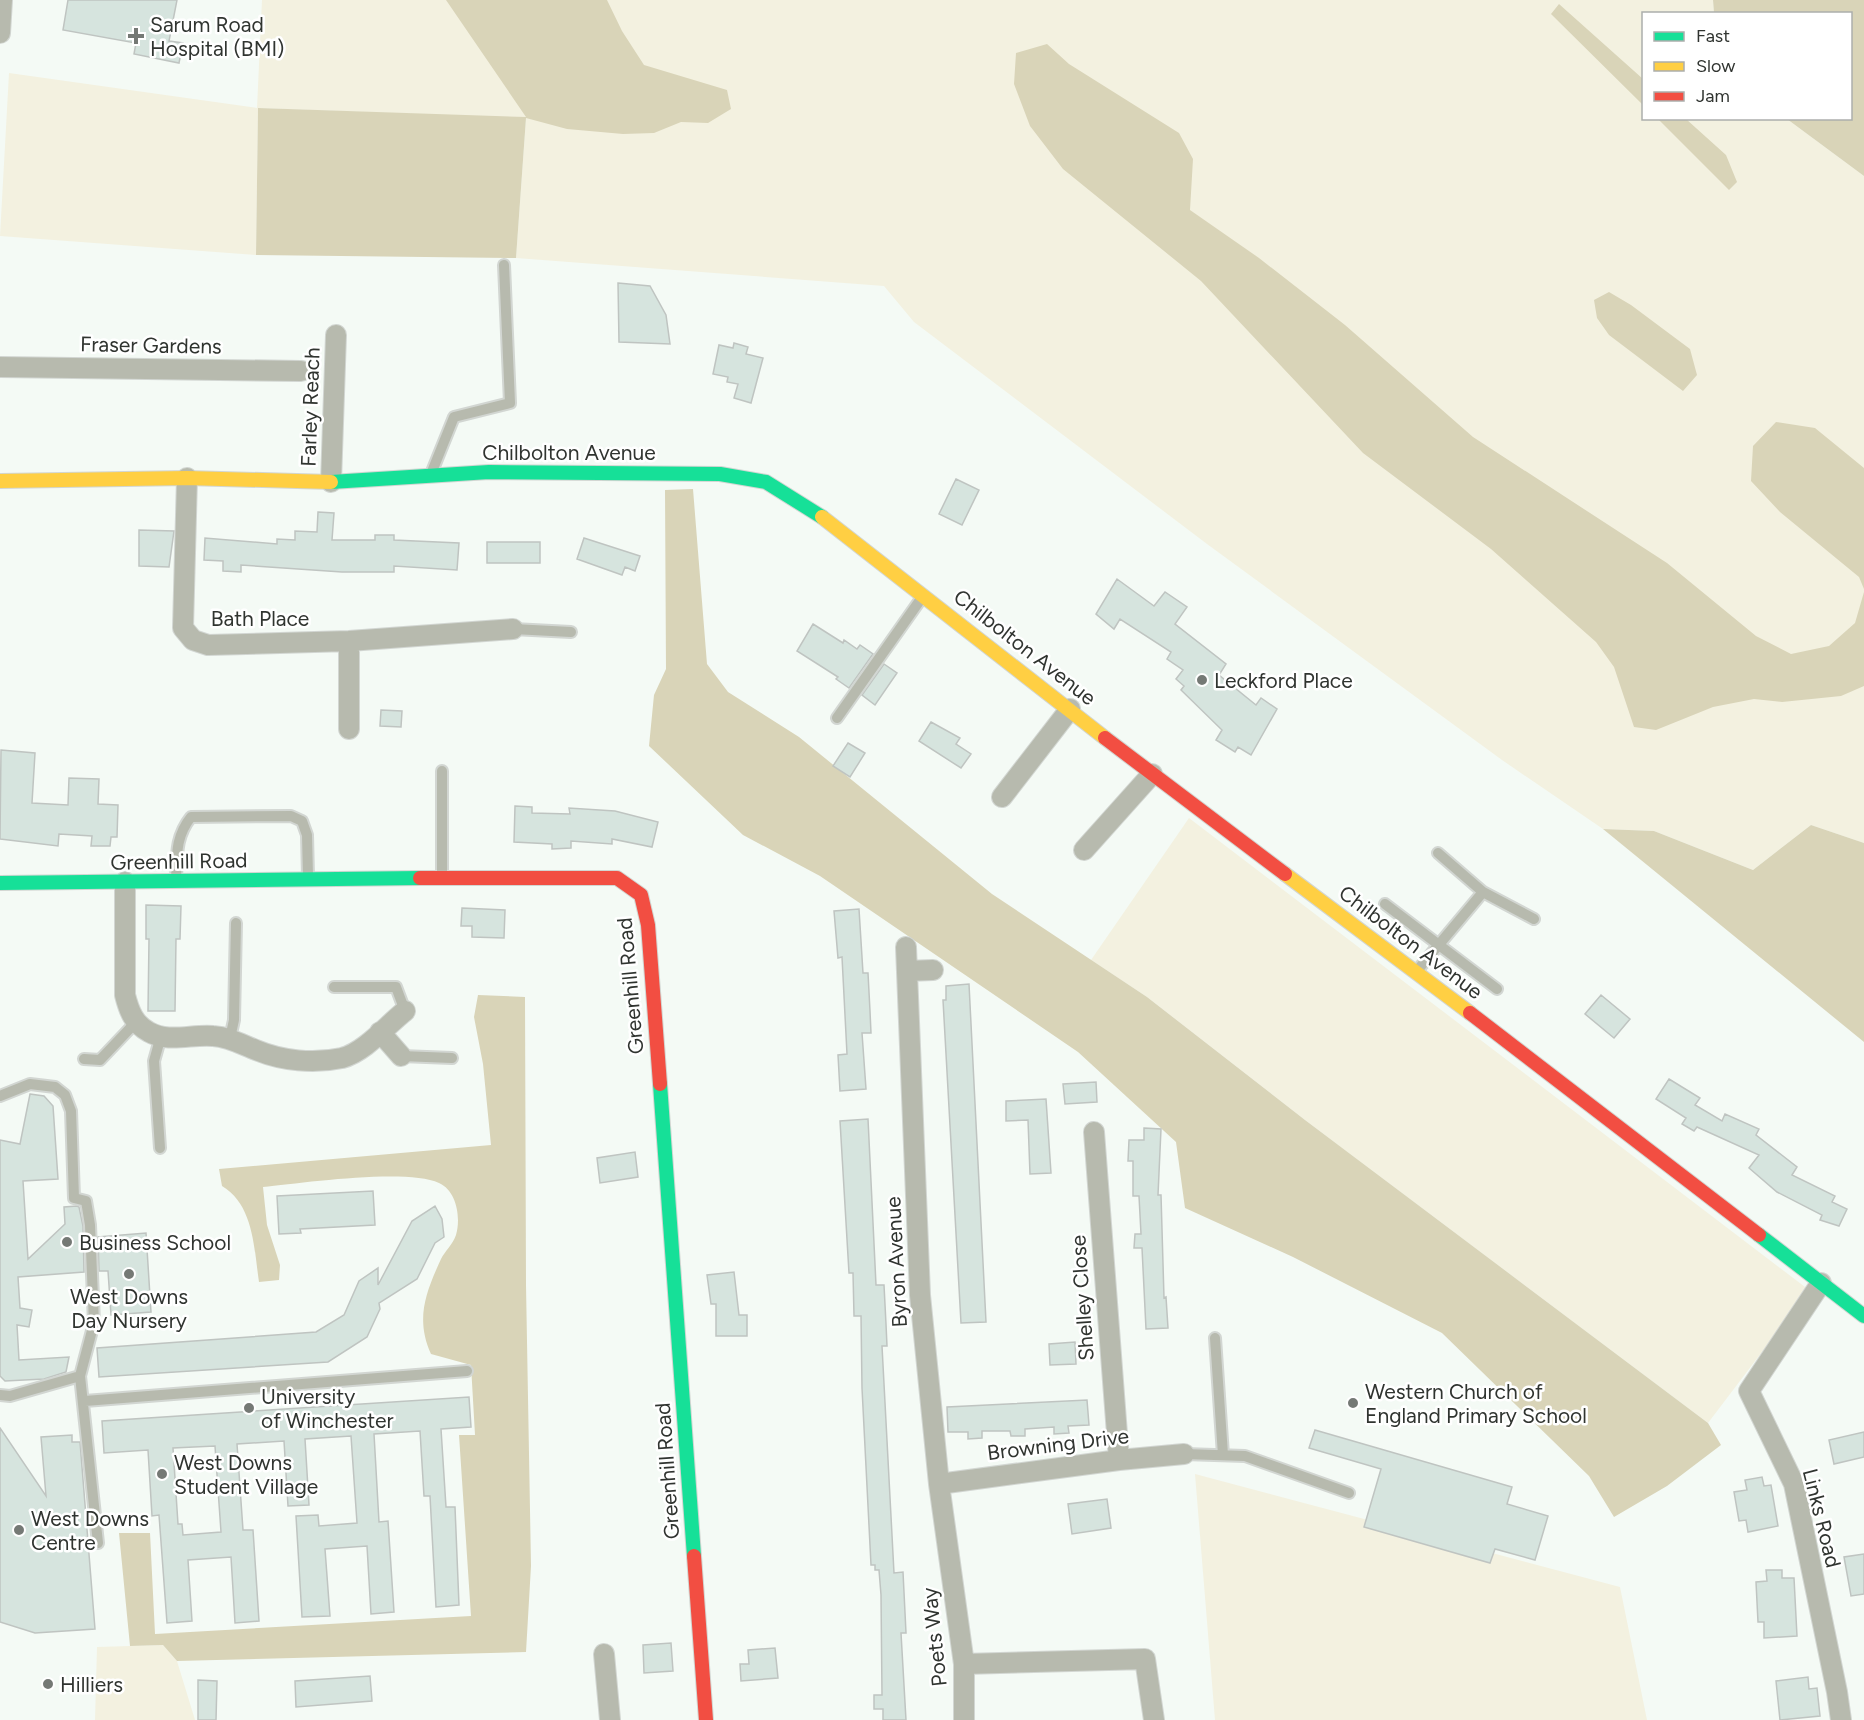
<svg xmlns="http://www.w3.org/2000/svg" width="1864" height="1720" viewBox="0 0 1864 1720" font-family="Figtree,sans-serif">
	<rect width="100%" height="100%" fill="#f4faf5"/>
	<!-- green -->
	<path fill="#f3f1e0" d="M262,0H1713L1714,13L1644,14V118L1787,119L1864,176V843L1811,825L1753,870L1654,831L1603,829L1502,760L1207,544L914,322L884,286L516,258L526,118L258,108L256,255L0,236L9,73L257,108Z
		M1189,818L1809,1290L1708,1423L1305,1120L1147,997L1091,960Z
		M1195,1474L1620,1587L1647,1720H1215Z
		M163,1645L177,1661L195,1720H95L97,1647Z"/>
	<!-- forest -->
	<path fill="#d9d4b8" d="M446,0H607L622,31L644,65L727,90L731,109L708,123L681,122L654,133L623,134L567,129L526,118L516,258L256,255L258,108L526,117Z
		M1713,0H1864V176L1787,119L1850,118V14L1714,13Z
		M1559,4L1643,79V105L1551,14Z
		M1047,44L1069,64L1179,133L1193,159L1190,210L1259,258L1345,325L1473,437L1667,563L1756,636L1791,654L1829,646L1855,623L1864,592V686L1841,696L1782,702L1754,699L1713,707L1656,730L1634,727L1614,667L1596,642L1491,549L1363,453L1201,281L1063,169L1030,126L1014,84L1016,53Z
		M1658,119H1686L1726,155L1737,182L1729,190Z
		M1609,292L1631,305L1690,349L1697,375L1683,391L1609,335L1597,318L1594,300Z
		M1776,422L1815,428L1864,468V589L1859,577L1780,512L1751,481L1753,446Z
		M693,489L707,664L728,692L799,737L992,894L1147,997L1305,1120L1708,1423L1721,1445L1667,1486L1614,1517L1589,1476L1442,1333L1293,1257L1185,1208L1176,1142L1078,1052L820,876L743,835L649,746L654,695L666,669L665,490Z
		M1811,825L1864,843V1042L1603,829L1654,831L1753,870Z
		M478,995L525,997L526,1285L531,1566L526,1652L177,1661L163,1645L130,1646L119,1533H150L155,1634L471,1616L459,1435H475L471,1365L431,1354C415,1319 426,1292 441,1259C445,1251 453,1244 456,1235C461,1218 457,1191 439,1183C407,1168 302,1183 263,1187L267,1225L280,1265L279,1280L259,1282C254,1249 254,1205 222,1186L219,1169L491,1145L483,1064L474,1017Z"/>
	<!-- building -->
	<path fill="#d6e4de" stroke="#bfc4c1" stroke-width="1.5" fill-rule="evenodd" d="M68,0H177L169,41L183,43L179,63L134,54L136,43L63,30Z
		M618,283L650,286L666,315L670,344L619,342Z
		M734,343L748,347L746,354L763,358L751,403L734,398L738,384L727,382L728,377L713,374L719,345L733,348Z
		M956,479L979,490L962,525L939,514Z
		M318,512L334,513L332,540H375V535H394V540L459,543L457,570L394,566V572H342L241,565V572L223,571V561L204,560L205,538L277,544V539L295,540V531L317,532Z
		M139,530L174,531L169,567L139,566Z
		M584,538L640,556L635,571L625,567L622,575L577,559Z
		M487,542H540V563H487Z
		M1117,579L1154,606L1165,592L1187,607L1175,624L1226,664L1219,675L1256,705L1261,698L1277,709L1251,755L1238,747L1235,752L1216,740L1222,730L1181,690L1184,686L1176,679L1183,670L1167,659L1171,652L1120,619L1114,629L1096,614Z
		M813,624L843,643L844,640L857,649L860,645L873,654L849,688L836,679L838,677L797,651Z
		M884,664L897,673L875,705L862,695Z
		M381,710L402,711L401,727L380,726Z
		M931,722L960,738L956,744L971,754L961,768L919,741Z
		M848,743L865,753L850,777L833,766Z
		M1,750L35,753L32,803L68,805L69,778L99,779L98,804L118,805L117,837H111L110,846H91L92,836L59,834L58,846L0,839Z
		M515,806L532,807V813L570,814L569,808L615,811L658,822L652,847L612,839V844L571,841V848L552,849V844L514,842Z
		M146,905L181,906L180,939H176L175,1011H148L149,939H146Z
		M462,908L505,910L504,938L472,937V926H461Z
		M859,909L863,973H868L870,1011L871,1033H862L866,1089L840,1091L838,1055L847,1054L842,957L838,958L834,911Z
		M969,984L986,1322L961,1323L943,1000H946V986Z
		M1601,995L1630,1019L1614,1038L1585,1014Z
		M1669,1079L1700,1098L1695,1105L1722,1121L1725,1114L1759,1129L1756,1135L1797,1167L1792,1175L1835,1196L1832,1202L1847,1209L1839,1226L1820,1220L1822,1215L1777,1192L1749,1168L1759,1155L1697,1127L1694,1131L1682,1124L1686,1118L1656,1099Z
		M1096,1082L1097,1102L1065,1104L1063,1084Z
		M30,1094L44,1096L53,1106L58,1179L23,1181L28,1259L65,1224L64,1207L77,1206L79,1207L83,1226L84,1272L18,1277L20,1308L32,1310L29,1327L17,1325L19,1360L69,1357L66,1372L44,1379L5,1381L0,1376V1140L20,1144Z
		M1046,1099L1051,1173L1030,1174L1028,1120L1006,1121V1101Z
		M868,1119L876,1285H884L886,1324L887,1346H882L894,1573L903,1572L906,1633H901L906,1720H883V1709H874V1695H882L881,1595L879,1570H875V1565H871L862,1388L861,1316H854L853,1273H849L840,1121Z
		M1144,1128L1161,1129L1158,1195H1161L1164,1298L1166,1297L1168,1328L1146,1329L1142,1248H1134L1135,1234H1141L1139,1196H1133V1161H1128L1129,1140H1144Z
		M635,1152L638,1177L600,1183L597,1158Z
		M373,1191L375,1225L300,1229L301,1233L279,1234L277,1196Z
		M435,1206L442,1219L444,1237L435,1243L417,1279L379,1303L380,1309L367,1337L328,1362L99,1377L97,1348L316,1332L344,1315L359,1281L378,1268V1285L412,1221Z
		M146,1233L151,1312L111,1315L108,1271H99L98,1237Z
		M734,1272L739,1315H747V1336H716V1304H711L707,1275Z
		M1075,1342L1076,1364L1050,1365L1049,1344Z
		M469,1397L471,1427L441,1429L446,1507H455L459,1605L436,1607L430,1496H424L420,1431L374,1434L379,1522L388,1521L394,1612L371,1614L367,1546L325,1549L330,1616L302,1617L296,1516L318,1515L319,1526L357,1523L351,1436L305,1439L309,1505L288,1506L284,1441L237,1444L243,1530H253L259,1621L235,1623L231,1557L188,1560L192,1621L167,1623L159,1515L152,1516L148,1450L104,1453L102,1421ZM215,1446L221,1532L183,1535L182,1524H178L173,1448Z
		M1087,1400L1089,1425L1068,1426L1069,1433L1054,1434V1427L1025,1429V1436H1011L1010,1431H982V1438L968,1439V1432H948L947,1407Z
		M0,1428L46,1496L41,1437L72,1435V1442H80L95,1629L35,1633L0,1622Z
		M1315,1430L1512,1487L1507,1504L1548,1516L1535,1560L1495,1549L1490,1563L1364,1527L1381,1469L1309,1448Z
		M1864,1432V1457L1834,1464L1829,1440Z
		M1762,1477L1764,1486L1771,1485L1778,1526L1748,1532L1746,1520L1739,1521L1734,1492L1747,1490L1745,1480Z
		M1107,1499L1111,1528L1072,1534L1068,1504Z
		M1864,1554V1594L1851,1596L1844,1557Z
		M1766,1570H1782V1578H1794L1797,1636L1764,1638V1622H1758L1756,1582L1767,1581Z
		M671,1643L673,1671L644,1673L643,1645Z
		M775,1648L778,1678L741,1681L740,1664H749L748,1650Z
		M370,1676L372,1701L296,1707L295,1681Z
		M1808,1677L1809,1689L1817,1688L1820,1716L1780,1720L1776,1681Z
		M198,1680L217,1681L216,1720H198Z"/>
	<g fill="none" stroke-linecap="round" stroke-linejoin="round">
		<!-- lane casing -->
		<g stroke="#d2d6d2" stroke-width="14">
			<path id="lane" d="M431,474L454,417L510,403L504,265
				M513,629L571,632
				M837,718L923,596
				M442,771V878
				M176,881C177,856 175,837 191,817L291,816L302,821L307,835L308,877
				M1483,892L1534,919
				M1385,904L1497,989
				M1416,972L1483,892L1438,853
				M334,987H396L405,1011
				M230,1038L234,1020L236,923
				M401,1056L452,1058
				M84,1059L100,1060L136,1022
				M0,1096L30,1084L55,1087L65,1095L71,1111L74,1198L86,1201L90,1225L94,1323L80,1376L10,1396L0,1395
				M160,1148L154,1061L161,1036
				M1215,1338L1223,1455
				M80,1376L98,1543
				M85,1401L467,1371
				M1184,1454L1245,1456L1349,1493"/>
		</g>
		<!-- street casing -->
		<g stroke="#d2d6d2" stroke-width="22">
			<path id="street" d="M0,33L2,0
				M0,367L301,371
				M187,478L183,628L193,640L208,645L349,641L513,629
				M331,482L336,335
				M349,729V641
				M1002,797L1070,709
				M1084,850L1152,774
				M125,882V995C129,1011 134,1024 149,1032C168,1043 192,1034 213,1036C229,1037 241,1044 256,1050C282,1061 314,1064 342,1058C365,1052 387,1025 405,1011
				M906,947L920,1295L939,1484L964,1664V1720
				M907,971L933,970
				M380,1032L401,1056
				M1094,1132L1119,1460
				M1821,1283L1749,1391L1794,1484L1837,1692L1841,1720
				M939,1484L1119,1460L1184,1454
				M604,1654L610,1720
				M964,1664L1145,1659L1154,1720"/>
		</g>
		<!-- fast casing -->
		<g stroke="#d2d6d2" stroke-width="16">
			<path id="fast" d="M331,482L489,472L720,474L766,482L822,517
				M0,883L420,878
				M660,1084L694,1556
				M1759,1235L1864,1316"/>
		</g>
		<!-- slow casing -->
		<g stroke="#d2d6d2" stroke-width="16">
			<path id="slow" d="M0,481L187,478L331,482
				M822,517L1105,738
				M1285,874L1470,1013"/>
		</g>
		<!-- jam casing -->
		<g stroke="#d2d6d2" stroke-width="16">
			<path id="jam" d="M1105,738L1285,874
				M420,878H617L641,895L648,925L660,1084
				M1470,1013L1759,1235
				M694,1556L706,1720"/>
		</g>
		<!-- lane -->
		<use href="#lane" stroke="#b7baae" stroke-width="10"/>
		<!-- street -->
		<use href="#street" stroke="#b7baae" stroke-width="20"/>
		<!-- fast -->
		<use href="#fast" stroke="#16e098" stroke-width="14"/>
		<!-- slow -->
		<use href="#slow" stroke="#ffcf43" stroke-width="14"/>
		<!-- jam -->
		<use href="#jam" stroke="#f24e42" stroke-width="14"/>
	</g>
	<!-- markers -->
	<g fill="#757975" stroke="#fff" stroke-width="2">
		<path d="M133 27h6v6h6v6h-6v6h-6v-6h-6v-6h6z"/>
		<circle cx="1202" cy="680" r="6"/>
		<circle cx="67" cy="1242" r="6"/>
		<circle cx="129" cy="1274" r="6"/>
		<circle cx="1353" cy="1403" r="6"/>
		<circle cx="249" cy="1408" r="6"/>
		<circle cx="162" cy="1474" r="6"/>
		<circle cx="19" cy="1530" r="6"/>
		<circle cx="48" cy="1684" r="6"/>
	</g>
	<g text-anchor="middle" dominant-baseline="central" stroke-width="5" stroke-linejoin="round" paint-order="stroke">
		<!-- poi labels -->
		<g font-size="21" fill="#303430" stroke="#fff" text-anchor="start">
			<text x="150" y="24">Sarum Road<tspan x="150" dy="24">Hospital (BMI)</tspan></text>
			<text x="1214" y="680">Leckford Place</text>
			<text x="79" y="1242">Business School</text>
			<text x="129" y="1296" text-anchor="middle">West Downs<tspan x="129" dy="24">Day Nursery</tspan></text>
			<text x="1365" y="1391">Western Church of<tspan x="1365" dy="24">England Primary School</tspan></text>
			<text x="261" y="1396">University<tspan x="261" dy="24">of Winchester</tspan></text>
			<text x="174" y="1462">West Downs<tspan x="174" dy="24">Student Village</tspan></text>
			<text x="31" y="1518">West Downs<tspan x="31" dy="24">Centre</tspan></text>
			<text x="60" y="1684">Hilliers</text>
		</g>
		<!-- street labels -->
		<g font-size="21" fill="#303430" stroke="#fff">
			<text transform="translate(151 345) rotate(1)">Fraser Gardens</text>
			<text transform="translate(310 407) rotate(-88)">Farley Reach</text>
			<text x="569" y="452">Chilbolton Avenue</text>
			<text x="260" y="618">Bath Place</text>
			<text transform="translate(1025 647) rotate(38)">Chilbolton Avenue</text>
			<text transform="translate(179 861) rotate(-1)">Greenhill Road</text>
			<text transform="translate(1411 942) rotate(37)">Chilbolton Avenue</text>
			<text transform="translate(630 986) rotate(-95)">Greenhill Road</text>
			<text transform="translate(896 1262) rotate(-93)">Byron Avenue</text>
			<text transform="translate(1082 1298) rotate(-94)">Shelley Close</text>
			<text transform="translate(1058 1444) rotate(-7)">Browning Drive</text>
			<text transform="translate(667 1471) rotate(-94)">Greenhill Road</text>
			<text transform="translate(1822 1518) rotate(76)">Links Road</text>
			<text transform="translate(934 1637) rotate(-96)">Poets Way</text>
		</g>
	</g>
	<!-- legend -->
	<rect x="1642" y="12" width="210" height="108" fill="#ffffff" stroke="#acaeac" stroke-width="1.5"/>
	<rect x="1654" y="32" width="30" height="9" fill="#16e098" stroke="#acaeac" stroke-width="1.5"/>
	<text x="1696" y="42" font-size="18" fill="#303430">Fast</text>
	<rect x="1654" y="62" width="30" height="9" fill="#ffcf43" stroke="#acaeac" stroke-width="1.5"/>
	<text x="1696" y="72" font-size="18" fill="#303430">Slow</text>
	<rect x="1654" y="92" width="30" height="9" fill="#f24e42" stroke="#acaeac" stroke-width="1.5"/>
	<text x="1696" y="102" font-size="18" fill="#303430">Jam</text>
</svg>
